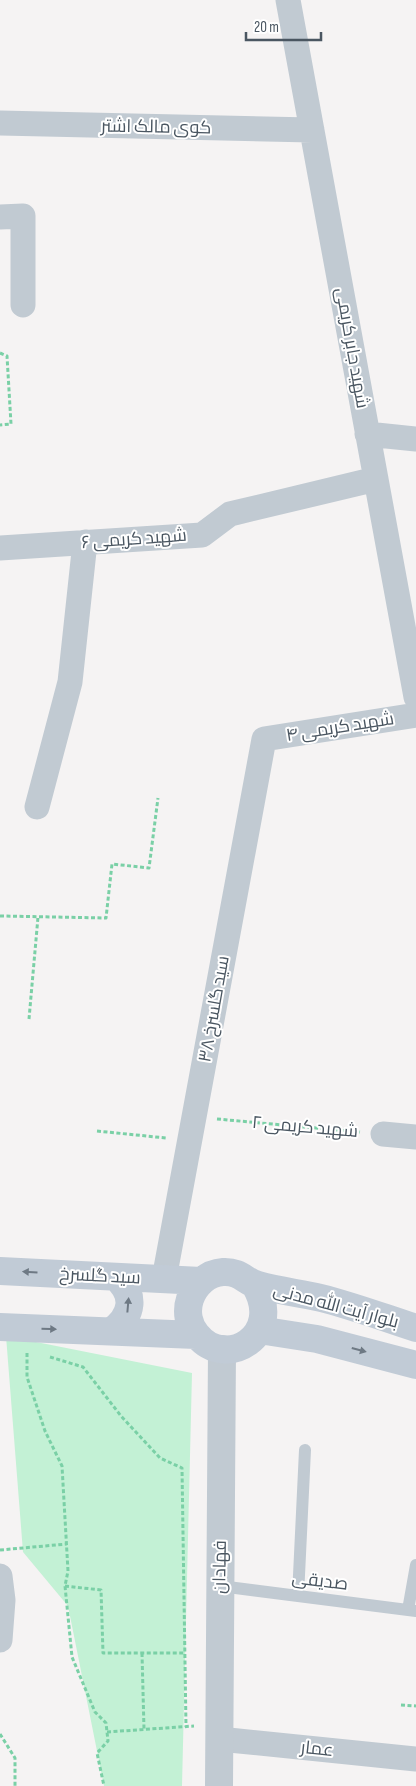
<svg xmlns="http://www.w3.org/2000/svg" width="416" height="1786" viewBox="0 0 416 1786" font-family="'Sofia Sans Condensed',Cairo,sans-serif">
	<rect width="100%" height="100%" fill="#f5f3f3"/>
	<!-- green -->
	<path fill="#c3f1d5" d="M6,1336L192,1373L182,1786H104L68,1606L23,1552Z"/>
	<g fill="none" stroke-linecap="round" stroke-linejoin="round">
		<!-- path -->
		<path stroke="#7ad0a6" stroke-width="3" stroke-dasharray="4 2.5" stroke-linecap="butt" d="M0,353L7,356L11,424L0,425
			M0,916L106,918L112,864L149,868L158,798
			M29,1019L38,917
			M217,1119L360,1132
			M97,1131L166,1138
			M27,1353V1377L45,1431L62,1466L68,1571L65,1586L72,1657L95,1712L106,1723L108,1741L97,1753L104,1786
			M50,1357L83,1367L121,1416L160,1458L182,1468L186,1727
			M0,1550L67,1544
			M65,1586L101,1590L103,1653H185
			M142,1653L144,1729
			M401,1705L416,1706
			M107,1732L194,1726
			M0,1734L15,1758V1786"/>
		<!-- service -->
		<path stroke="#c1cad2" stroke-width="12" d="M220,1586L416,1611
			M298,1596L305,1450
			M408,1610L416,1565"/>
		<!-- minor -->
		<path stroke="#c1cad2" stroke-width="25" d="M288,0L416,697
			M0,123L312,130
			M0,217L23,216V305
			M367,434L416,439
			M0,548L202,535L230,514L376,479
			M37,807L70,682L85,542
			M383,1134L416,1137
			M164,1279L264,739L416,715
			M0,1576L3,1600L0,1640
			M219,1739L416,1759"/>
		<!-- tertiary -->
		<path stroke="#c1cad2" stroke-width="28" d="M219,1786L222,1349"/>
		<!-- secondary -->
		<path stroke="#c1cbd6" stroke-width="28" d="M0,1271L201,1281
			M255,1285C285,1335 226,1371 197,1335C188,1325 186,1311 190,1299C195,1285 207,1273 223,1272C241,1271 245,1282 258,1285C279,1291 300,1293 321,1298C353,1306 385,1318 416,1328
			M0,1327L196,1335
			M259,1330L317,1339L416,1365
			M112,1331C133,1315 136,1295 116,1277"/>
	</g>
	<!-- one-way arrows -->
	<defs><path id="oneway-solid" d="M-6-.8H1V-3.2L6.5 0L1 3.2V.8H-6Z" transform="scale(1.25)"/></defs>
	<g fill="#6e7984">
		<use href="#oneway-solid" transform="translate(30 1272) rotate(-177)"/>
		<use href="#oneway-solid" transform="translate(128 1305) rotate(-85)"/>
		<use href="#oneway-solid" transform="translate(49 1329) rotate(2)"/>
		<use href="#oneway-solid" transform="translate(359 1350) rotate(15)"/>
	</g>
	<g text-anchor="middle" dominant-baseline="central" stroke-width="4" stroke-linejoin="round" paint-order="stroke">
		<!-- street labels -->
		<g font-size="18" fill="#4a5661" stroke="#fff">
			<text transform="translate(156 127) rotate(1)">کوی مالک اشتر</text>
			<text transform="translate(352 348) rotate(80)">شهید جابر کریمی</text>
			<text transform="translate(134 539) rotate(-4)">شهید کریمی ۶</text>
			<text transform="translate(340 727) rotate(-9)">شهید کریمی ۴</text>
			<text transform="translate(214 1009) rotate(-80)">سید گلسرخ ۳۸</text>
			<text transform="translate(305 1127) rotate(5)">شهید کریمی ۲</text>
			<text transform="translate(100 1276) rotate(3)">سید گلسرخ</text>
			<text transform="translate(336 1306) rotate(15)">بلوار آیت الله مدنی</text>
			<text transform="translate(220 1567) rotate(-89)">فهادان</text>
			<text transform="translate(320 1581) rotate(7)">صدیقی</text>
			<text transform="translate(317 1749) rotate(6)">عمار</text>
		</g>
	</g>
	<!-- scale -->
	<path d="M246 32v8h75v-8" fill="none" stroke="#4a5661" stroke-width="2.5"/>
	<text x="254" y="32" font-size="15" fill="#4a5661" stroke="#ffffff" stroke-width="4" paint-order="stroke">20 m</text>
</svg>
